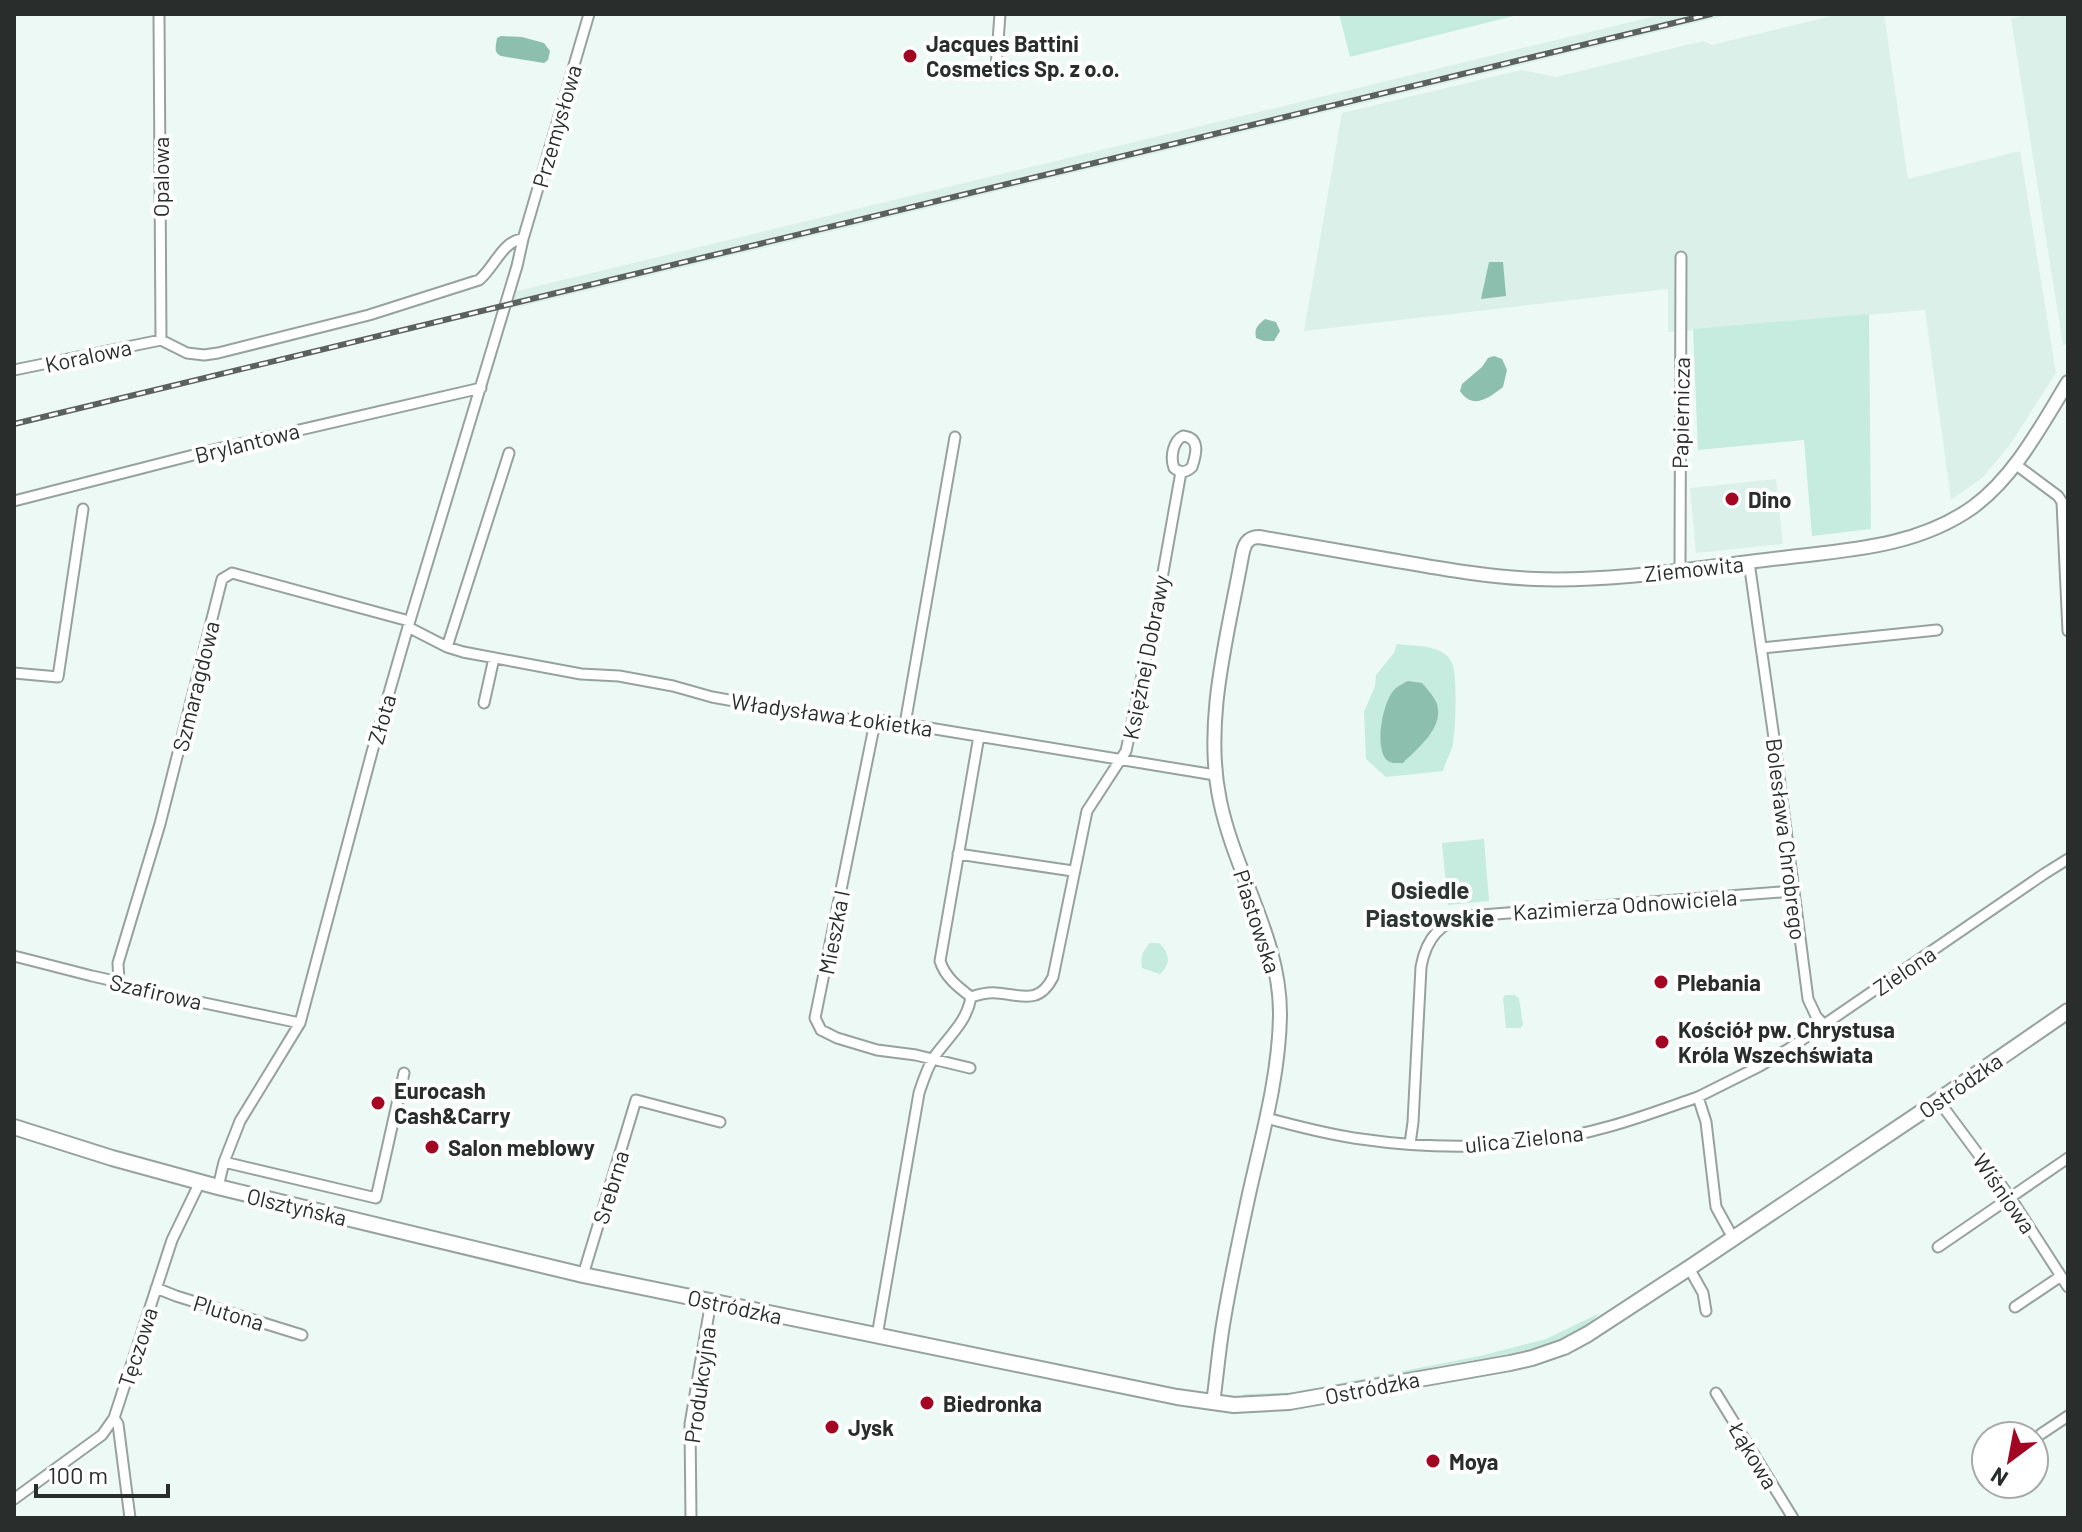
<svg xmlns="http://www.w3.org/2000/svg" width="2082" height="1532" viewBox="0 0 2082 1532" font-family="Barlow,sans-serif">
	<rect width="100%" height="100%" fill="#edf9f5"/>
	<!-- built -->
	<path fill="#dbf0e9" d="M1664,14H1732L507,310L513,292Z
		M1840,14H1884L1908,179L2020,151L2056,373L2009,446L1982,478L1951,500L1925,310L1668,332V289L1304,331L1342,113L1521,70L1556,77L1703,41L1712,45Z
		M2029,14H2066L2068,27V345H2063L2011,19Z
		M1776,479L1783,544L1696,553L1690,488Z"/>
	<!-- green -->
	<path fill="#c5ecde" d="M1339,14H1522L1350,57Z
		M1869,314L1871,529L1812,536L1804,440L1698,450L1693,329Z
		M1397,644C1412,646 1435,645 1446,655C1448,656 1453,664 1453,666C1457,678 1456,735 1452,748C1449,756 1445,763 1443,771L1386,777L1366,759L1364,712L1375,686L1376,675L1394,653Z
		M1484,839L1489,901L1448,905L1442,843Z
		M1150,943H1159C1169,952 1172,964 1160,974L1142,968C1140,957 1143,951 1150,943Z
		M1505,995H1514L1519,998L1523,1025L1521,1028H1506L1503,998Z
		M1600,1313C1561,1354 1482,1356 1429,1368C1368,1382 1305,1400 1243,1396L1244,1394L1287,1393L1317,1388L1480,1356L1546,1339Z"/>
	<!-- water -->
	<path fill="#8dbfae" d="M501,36L522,37L544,43L550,51L548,60L544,63L501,56C493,52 496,46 497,38Z
		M1489,262H1503L1506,296L1481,299Z
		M1265,319L1276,322L1280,331L1274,341H1264L1256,338C1254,328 1258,325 1265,319Z
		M1494,356L1502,359L1507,370L1503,387C1490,397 1473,411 1460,391L1462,384L1482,367L1488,358Z
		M1408,681L1422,683C1427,689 1434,696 1437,704C1444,728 1418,748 1403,763C1396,763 1389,764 1385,758C1375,743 1383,699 1396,688C1400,685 1404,683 1408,681Z"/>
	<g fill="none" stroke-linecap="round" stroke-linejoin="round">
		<!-- street casing -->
		<g stroke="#97a29e" stroke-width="13">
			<path id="street" d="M159,14L161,340
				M996,68L1000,14
				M14,370L161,340L187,353L204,355L218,353L369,315L479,280C494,268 503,240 523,239
				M1183,436C1201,438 1196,455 1192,467C1186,473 1180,473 1174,468C1170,457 1173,441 1183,436Z
				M2015,464L2058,496L2062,502L2068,631
				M14,501L213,450L481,388
				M1749,562L1775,745L1808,999L1816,1016L1824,1025
				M1680,570L1681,257
				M408,627L447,647L463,652L581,674L619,676L673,686L712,697L823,717L905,724L1215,775
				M447,647L509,453
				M1762,648L1937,630
				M14,673L58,677L83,509
				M484,703L494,658
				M881,720L873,732L815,1018L821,1030L837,1038L877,1050L916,1055L970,1068
				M905,724L955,437
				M979,736L940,961C945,977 958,987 971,997C980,994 988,992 997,993C1022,995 1039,1005 1053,977L1087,811L1126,751L1159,595L1181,472
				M958,854L1073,871
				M14,956L92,976L119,982L128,987L300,1023
				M119,982L118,963L160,824L222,579L232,573L409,621
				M1938,1100L2010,1197L2068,1287
				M1266,1118C1297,1126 1329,1135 1361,1139C1443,1151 1531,1149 1611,1126C1640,1118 1669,1107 1698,1097
				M1410,1144L1413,1122L1421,967C1426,939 1440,921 1469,916L1794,891
				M224,1162L376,1198L404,1073
				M218,1187L224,1162L240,1121L300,1023L372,752L408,627L517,266L523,239L589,14
				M1733,1238L1716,1207L1706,1122L1698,1097L1760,1066L1790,1048L2044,874L2068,859
				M1938,1247L2068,1158
				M1689,1268L1703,1293L1706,1311
				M583,1275L636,1100L720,1122
				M156,1288L176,1296L302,1335
				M2015,1307L2061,1276
				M877,1336L919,1093C923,1081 927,1068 934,1057C949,1036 967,1022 971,997
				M1716,1393L1793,1518
				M114,1418L118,1424L130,1518
				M2041,1434L2068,1416
				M14,1499L102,1435L114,1418L172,1240L200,1182
				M691,1518L690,1424L711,1301"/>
		</g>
		<!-- secondary casing -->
		<g stroke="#97a29e" stroke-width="16">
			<path id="secondary" d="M1213,1403C1217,1375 1219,1347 1224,1319C1231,1277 1240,1236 1249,1194C1262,1136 1279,1076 1280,1016C1281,939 1235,874 1220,801C1203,721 1228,635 1242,556C1244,545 1247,537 1259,537C1305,545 1351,553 1397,561C1443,569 1488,577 1535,579C1617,582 1701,567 1782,558C1848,550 1917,547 1973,507C2015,476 2041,426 2068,382"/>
		</g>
		<!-- primary casing -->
		<g stroke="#97a29e" stroke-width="18">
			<path id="primary" d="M14,1127L112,1158L218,1187L583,1275L1177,1397L1234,1405L1289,1402L1510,1363L1532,1358L1564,1347L1588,1334L1689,1268L1920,1113L2068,1011"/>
		</g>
		<!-- street -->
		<use href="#street" stroke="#fff" stroke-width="9"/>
		<!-- secondary -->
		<use href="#secondary" stroke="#fff" stroke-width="12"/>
		<!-- primary -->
		<use href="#primary" stroke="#fff" stroke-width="14"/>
		<!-- rail casing -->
		<g stroke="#5b615f" stroke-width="6">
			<path id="rail" d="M14,424L1711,14"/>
		</g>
		<!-- rail -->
		<use href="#rail" stroke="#fff" stroke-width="3" stroke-dasharray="9" stroke-linecap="butt"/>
	</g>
	<!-- markers -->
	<g fill="#a30622" stroke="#fff" stroke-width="3">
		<circle cx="910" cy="56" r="8"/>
		<circle cx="1732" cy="499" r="8"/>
		<circle cx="1661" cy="982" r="8"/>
		<circle cx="1662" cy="1042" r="8"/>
		<circle cx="378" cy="1103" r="8"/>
		<circle cx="432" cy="1147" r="8"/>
		<circle cx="927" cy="1403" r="8"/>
		<circle cx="832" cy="1427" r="8"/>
		<circle cx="1433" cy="1461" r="8"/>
	</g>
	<g text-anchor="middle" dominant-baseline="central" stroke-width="8" stroke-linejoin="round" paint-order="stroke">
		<!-- poi labels -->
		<g font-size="22" font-weight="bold" fill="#292d2c" stroke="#fff" text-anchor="start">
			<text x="926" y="43">Jacques Battini<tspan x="926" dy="25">Cosmetics Sp. z o.o.</tspan></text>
			<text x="1748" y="499">Dino</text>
			<text x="1677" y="982">Plebania</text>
			<text x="1678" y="1029">Kościół pw. Chrystusa<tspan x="1678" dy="25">Króla Wszechświata</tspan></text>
			<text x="394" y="1090">Eurocash<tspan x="394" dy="25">Cash&amp;Carry</tspan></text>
			<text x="448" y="1147">Salon meblowy</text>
			<text x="943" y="1403">Biedronka</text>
			<text x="848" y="1427">Jysk</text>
			<text x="1449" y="1461">Moya</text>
		</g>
		<!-- street labels -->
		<g font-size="22" fill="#292d2c" stroke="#fff">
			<text transform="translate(556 126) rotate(-74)">Przemysłowa</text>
			<text transform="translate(160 177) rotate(-90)">Opalowa</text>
			<text transform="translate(88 355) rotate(-12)">Koralowa</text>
			<text transform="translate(1680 413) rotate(-89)">Papiernicza</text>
			<text transform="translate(247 442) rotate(-14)">Brylantowa</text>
			<text transform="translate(1694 568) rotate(-6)">Ziemowita</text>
			<text transform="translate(1145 657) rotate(-79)">Księżnej Dobrawy</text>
			<text transform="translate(195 686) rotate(-76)">Szmaragdowa</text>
			<text transform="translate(832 714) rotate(8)">Władysława Łokietka</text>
			<text transform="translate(381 719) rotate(-74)">Złota</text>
			<text transform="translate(1787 839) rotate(83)">Bolesława Chrobrego</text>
			<text transform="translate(1625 904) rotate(-4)">Kazimierza Odnowiciela</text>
			<text transform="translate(1258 921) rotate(72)">Piastowska</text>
			<text transform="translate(833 932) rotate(-79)">Mieszka I</text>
			<text transform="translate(1904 970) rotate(-34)">Zielona</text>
			<text transform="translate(156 991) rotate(13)">Szafirowa</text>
			<text transform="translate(1960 1085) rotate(-35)">Ostródzka</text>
			<text transform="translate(1524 1138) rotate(-6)">ulica Zielona</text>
			<text transform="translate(610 1187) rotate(-73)">Srebrna</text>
			<text transform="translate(2005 1193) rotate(55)">Wiśniowa</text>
			<text transform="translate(297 1206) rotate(13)">Olsztyńska</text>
			<text transform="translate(735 1306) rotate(12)">Ostródzka</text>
			<text transform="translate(229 1312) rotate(17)">Plutona</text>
			<text transform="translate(137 1347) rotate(-72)">Tęczowa</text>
			<text transform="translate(699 1385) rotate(-82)">Produkcyjna</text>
			<text transform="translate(1372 1387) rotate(-11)">Ostródzka</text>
			<text transform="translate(1754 1455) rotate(59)">Łąkowa</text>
		</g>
		<!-- neighbourhood labels -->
		<g font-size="24" font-weight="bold" fill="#2d3633" stroke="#fff">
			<text x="1430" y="889">Osiedle<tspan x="1430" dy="28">Piastowskie</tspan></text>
		</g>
	</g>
	<!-- border -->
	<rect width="2082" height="1532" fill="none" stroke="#292d2c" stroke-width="32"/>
	<!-- north arrow -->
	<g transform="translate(2010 1460) rotate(212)"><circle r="38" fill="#ffffff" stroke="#a9abab" stroke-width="2"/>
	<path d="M0-6L14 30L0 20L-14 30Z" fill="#a30622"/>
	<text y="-12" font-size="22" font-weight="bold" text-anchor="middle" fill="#292d2c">N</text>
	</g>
	<!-- scale -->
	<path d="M36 1484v12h132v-12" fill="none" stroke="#292d2c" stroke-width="4"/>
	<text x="48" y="1484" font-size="24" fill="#292d2c" stroke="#ffffff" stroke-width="6" paint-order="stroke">100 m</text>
</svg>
